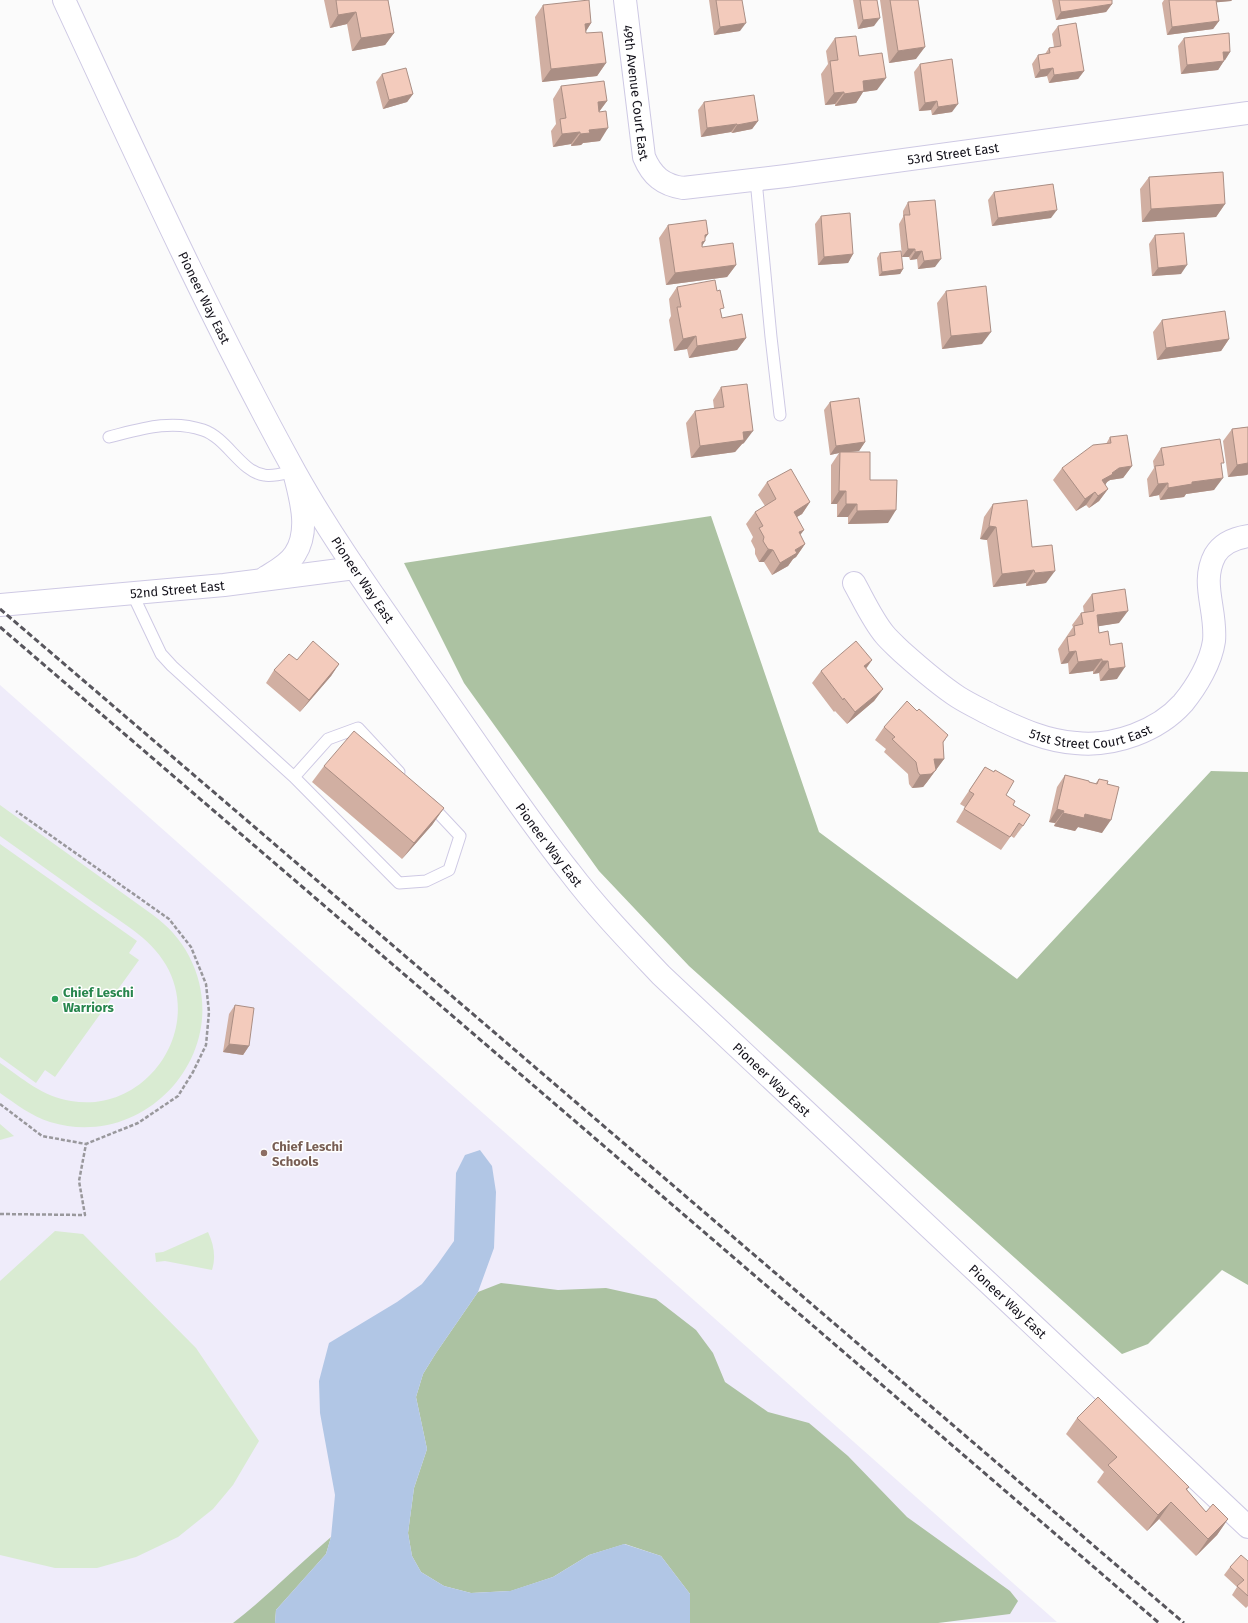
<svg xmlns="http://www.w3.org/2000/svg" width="1248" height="1623" viewBox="0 0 1248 1623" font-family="'Fira Sans',sans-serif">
	<rect width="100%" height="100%" fill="#fbfbfb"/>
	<!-- built -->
	<path fill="#efecfa" d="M0,685L1057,1622L0,1623Z"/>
	<!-- green -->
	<path fill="#d9ebd2" d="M0,805L153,915C168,926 180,939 189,956C237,1048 148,1152 50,1122C31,1116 16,1104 0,1093V1063C22,1078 43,1097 71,1101C145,1114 204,1031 166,965C150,937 119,921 94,903C62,880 31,858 0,836Z
		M0,844L137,941L129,953L139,960L55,1077L45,1070L36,1083L0,1057Z
		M0,1124L14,1136L0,1140Z
		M55,1231L83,1234L196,1348L259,1441L233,1485L213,1509L178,1537L136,1557L97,1568H55L0,1555V1281Z
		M208,1232C214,1245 216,1257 212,1270L165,1261L156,1262L155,1253L163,1252Z"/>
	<!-- forest -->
	<path fill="#acc2a2" d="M711,516L819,832L1017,979L1211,771L1248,772V1285L1222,1270L1148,1344L1122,1354L689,966L599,871L464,683L404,563Z
		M501,1283L558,1290L606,1288L656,1299L696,1330L713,1353L725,1382L768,1412L809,1423L848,1456L907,1517L1010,1591L1018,1601L1010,1614L938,1623H690V1594L661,1556L625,1544L589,1555L553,1577L511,1591L471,1593L444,1586L421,1572L412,1556L408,1533L414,1488L427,1449L416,1397L423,1374L436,1353L478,1292Z
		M331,1537L326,1554L276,1610L275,1623H233C268,1596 298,1565 331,1537Z"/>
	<!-- water -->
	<path fill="#b1c6e5" d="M480,1150L492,1166L496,1192L494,1248L478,1292L436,1353L423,1374L416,1397L427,1449L414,1488L408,1533L412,1556L421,1572L444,1586L471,1593L510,1591L553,1577L589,1555L624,1544L661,1556L690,1594V1623H275L276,1610L326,1554L331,1537L335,1495L320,1413L319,1381L329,1343L397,1302L422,1284L437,1265L454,1241L456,1173L465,1155Z"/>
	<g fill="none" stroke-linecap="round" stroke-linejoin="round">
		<!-- service casing -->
		<g stroke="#cec9e4" stroke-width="13">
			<path id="service" d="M756,180L771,337L780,415
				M109,437C141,429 171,419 203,430C227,438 241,472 264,475C273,477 285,473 294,471
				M132,593L161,654L172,666L294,777L399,883L426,881L449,870L460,836L430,804
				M294,777L328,739L358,728L399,772"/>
		</g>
		<!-- minor casing -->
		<g stroke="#cec9e4" stroke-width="24">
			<g id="minor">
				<path id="s1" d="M625,0L644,157C652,176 663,185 683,188L786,176L1248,113"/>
				<path id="s2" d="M854,583C863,599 873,621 885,635C890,641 896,646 902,652C920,668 938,684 958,697C969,704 982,710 993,716C1020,729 1046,741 1076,743C1114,747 1158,731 1183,703C1197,686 1211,662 1214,641C1217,610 1200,583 1215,555C1222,543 1235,538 1248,536"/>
			</g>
		</g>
		<!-- tertiary casing -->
		<g stroke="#cec9e4" stroke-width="24">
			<g id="tertiary">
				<path d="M266,577C276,571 288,565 295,554C310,531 301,500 295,476"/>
				<path id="s3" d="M0,605L224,585L355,568"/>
			</g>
		</g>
		<!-- secondary casing -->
		<g stroke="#cec9e4" stroke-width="24">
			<g id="secondary">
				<path id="s4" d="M64,0C138,159 210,318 295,472C334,542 382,607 428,674C475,740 519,808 569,871C597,908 629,941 661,975L1248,1527"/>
			</g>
		</g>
		<!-- path -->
		<path stroke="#99989c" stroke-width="2.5" stroke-dasharray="4 2" stroke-linecap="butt" d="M0,1104L42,1136L86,1144
			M0,1214L85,1215L79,1181L86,1144L138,1123L178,1096L193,1072L206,1045L209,1012L206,984L191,947L169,919L16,811"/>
		<!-- service -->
		<use href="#service" stroke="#fff" stroke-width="11"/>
		<!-- minor -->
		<use href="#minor" stroke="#fff" stroke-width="22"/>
		<!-- tertiary -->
		<use href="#tertiary" stroke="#fff" stroke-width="22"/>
		<!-- secondary -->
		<use href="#secondary" stroke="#fff" stroke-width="22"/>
		<!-- rail -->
		<path stroke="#58565d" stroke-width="3" stroke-dasharray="6 3" stroke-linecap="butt" d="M0,609L1184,1623
			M0,627L1159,1623"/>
	</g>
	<!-- wall -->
	<path fill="#d1afa2" d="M324,0H388L394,33L385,45L352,51L347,24L330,28Z
		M709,0H742L740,31L714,35Z
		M853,0H877L874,26L858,29Z
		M880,0H918L916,59L889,63Z
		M1052,0H1112V4L1106,12L1056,20Z
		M1164,0H1232L1231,1L1216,2L1219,21L1213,29L1167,35L1162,3Z
		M543,5L591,23L586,31V33L606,63L597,76L542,82L535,17Z
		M1058,26L1084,71L1078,79L1049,83L1047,76L1035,78L1032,64L1038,55L1045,54L1049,48L1054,47L1052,34Z
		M835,38L859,56L877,90L863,92L856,103L835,106V104L825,105L821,74L828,64L826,51Z
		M1184,38L1230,52L1225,60H1224L1218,70L1181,74L1178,46Z
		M920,64L952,112L932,115L931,110L919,111L914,72Z
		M382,74L413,94L407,102L383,109L376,82Z
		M561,86L607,101L599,112L600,141L583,143L581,145L571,146V144L553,147L551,131L556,124L553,99Z
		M704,102L758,121L752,129L732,133L731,132L701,137L698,110Z
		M1149,177L1225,204L1216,217L1142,222L1140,189Z
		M994,192L1051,218L992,226L988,200Z
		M908,202L935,267L918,269L917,259L910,260L909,257H902L899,224L903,217V211Z
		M821,216L853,254L848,263L818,265L815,224Z
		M668,225L708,234L705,238V241L702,246V247L736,265L727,277L666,285L659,238Z
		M1155,235L1181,274L1152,276L1149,244Z
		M880,253L903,269L900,274L879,276L877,258Z
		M677,287L721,312L722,318L746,338L737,350L689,358L687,349L674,351L669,320L671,316L669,299Z
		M946,291L982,344L942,349L937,303Z
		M1162,320L1229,339L1221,351L1157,360L1153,332Z
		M721,387L744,443L742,444L735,452L691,458L686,423L695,411L714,408L713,400Z
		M830,402L865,442L859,451L848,452L870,480L888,523L848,524V517H837V504H831V465L839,453L830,455L824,410Z
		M1248,427V474L1247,475L1228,477L1223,441L1232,429Z
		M1110,437L1132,466L1123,478L1110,480L1107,482L1105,485L1108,489L1099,501L1089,508L1086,505L1076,511L1053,480L1062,468L1106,444Z
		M1161,448L1221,466L1214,490L1186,494L1184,497L1160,500L1159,495L1149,497L1147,479L1154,468L1153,461Z
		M767,482L810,502L802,514L797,517L800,535L805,544L796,557L793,559L788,566L772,575L764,562H759L755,554V549L751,541L753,537L746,524L755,512L765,506L758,495Z
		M993,504L1032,547L1046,583L1026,586V583L993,587L987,540L980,539L984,517Z
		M1092,594L1119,623L1098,626L1099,633L1110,645L1117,679L1100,681L1099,673L1093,674V671L1069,674L1068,663L1061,664L1058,649L1073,627L1072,625L1081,613H1084L1083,606Z
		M297,660L339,664L331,676L300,712L266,683L274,670Z
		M872,660L866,669L883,689L874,701L847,724L835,711L834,712L812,683L821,671Z
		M917,711L948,735L943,743L944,759L927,782L923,787L912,788L909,784L908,774L884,752L886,749L875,740L884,727Z
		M324,766L444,808L432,825L402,859L312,782Z
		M985,767L1006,795L1013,805L1023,826L1014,838L1011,836L1001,850L956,822L965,807L960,804Z
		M1065,775L1095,784L1099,779L1107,784L1102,833L1078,827L1075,831L1054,826L1055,823L1049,822L1057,787Z
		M235,1005L249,1046L243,1055L223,1052L229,1014Z
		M1077,1418L1189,1487L1187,1490L1206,1512L1228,1519L1217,1535L1196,1556L1159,1519L1147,1531L1097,1482L1104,1472L1066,1434Z
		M1248,1561V1606L1246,1608L1232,1595L1237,1587L1224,1575L1230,1567Z"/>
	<!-- shaded-wall -->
	<path fill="#aa8e84" d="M1213,0H1232L1231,1L1210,3Z
		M1112,4L1106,12L1056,20L1061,12Z
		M356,12L347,24L330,28L338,15Z
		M880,18L874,26L858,29L863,20Z
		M1219,21L1213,29L1167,35L1172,27Z
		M591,23L583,36L585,24Z
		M746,23L740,31L714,35L720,27Z
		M394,33L385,45L352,51L361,38Z
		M925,47L916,59L889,63L898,51Z
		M1223,52H1230L1225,60L1217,61Z
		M1224,61L1218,70L1181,74L1187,65Z
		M606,63L597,76L542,82L551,69Z
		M1053,68L1047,76L1035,78L1040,70Z
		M1084,71L1078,79L1049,83L1054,75Z
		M886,78L877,90L863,92L856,103L835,106L844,94L863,81Z
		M844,92L835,104L825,105L834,93Z
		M413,94L407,102L383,109L389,100Z
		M607,101L598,113V102Z
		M937,101L931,110L919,111L925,103Z
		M958,104L952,112L932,115L938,107Z
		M758,121L752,129L732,133L737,125Z
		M737,124L731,132L701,137L707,128Z
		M608,128L600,141L583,143L581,145L571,146L580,134L589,130Z
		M580,132L571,144L553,147L562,134Z
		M1225,204L1216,217L1142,222L1151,209Z
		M1057,210L1051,218L992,226L998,218Z
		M708,234L703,241H705L697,254L705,235Z
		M908,249H915L909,257H902Z
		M922,251L917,259L910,260L915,252Z
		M853,254L848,263L818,265L824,257Z
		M941,259L935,267L918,269L924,261Z
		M736,265L727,277L666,285L675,273Z
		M1187,265L1181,274L1152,276L1158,268Z
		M903,269L900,274L879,276L882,272Z
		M991,332L982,344L942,349L951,336Z
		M696,336L687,349L674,351L683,339Z
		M746,338L737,350L689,358L697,346Z
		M1229,339L1221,351L1157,360L1166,348Z
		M753,431L744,443L742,444L735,452L691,458L700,446L743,432Z
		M865,442L859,451L840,453V452L839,453L830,455L836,446Z
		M1248,463V474L1247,475L1228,477L1237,465Z
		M1132,466L1123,478L1110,480L1107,482L1104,487L1102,480L1119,468Z
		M1223,478L1214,490L1186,494L1184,497L1160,500L1168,488L1192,482Z
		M1168,483L1159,495L1149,497L1158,484Z
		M1108,489L1099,501L1089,508L1098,496Z
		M839,491H846L837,504H831Z
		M1095,492L1086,505L1076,511L1085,499Z
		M810,502L802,514L785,524L794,512Z
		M846,504H857L848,517H837Z
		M896,510L888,523L848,524L857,511Z
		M989,526L996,527L987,540L980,539Z
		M804,530L795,542L799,532Z
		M805,544L796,557L793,559L788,566L772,575L780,563L795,550Z
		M768,549L773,550L764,562H759Z
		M1034,570L1026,583L993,587L1002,574Z
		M1055,571L1046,583L1026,586L1035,573Z
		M1128,611L1119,623L1088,628L1097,615Z
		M1076,651L1068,663L1061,664L1069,652Z
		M1102,659L1093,671L1069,674L1078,662Z
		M872,660L863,672L864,666Z
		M1102,661H1108L1099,673L1093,674Z
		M339,664L331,676L300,712L309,700Z
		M1125,667L1117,679L1100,681L1109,669Z
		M883,689L874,701L847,724L855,712Z
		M934,759H944L927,782L923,787L912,788L920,775Z
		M444,808L432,825L402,859L414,843Z
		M1057,809L1064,811L1055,823L1049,822Z
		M1063,813L1085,814L1111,820L1102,833L1078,827L1075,831L1054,826Z
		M229,1044L249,1046L243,1055L223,1052Z
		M1171,1502L1159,1519L1147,1531L1158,1515Z
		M1228,1519L1217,1535L1196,1556L1208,1539Z"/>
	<!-- building -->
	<path fill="#f3cbbc" stroke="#aa8e84" d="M336,0H388L394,33L361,38L356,12L338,15Z
		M589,0L591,23L585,24L586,33L602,32L606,63L551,69L543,5Z
		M716,0H742L746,23L720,27Z
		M860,0H877L880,18L863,20Z
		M890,0H918L925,47L898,51Z
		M1059,0H1112V4L1061,12Z
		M1169,0H1216L1219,21L1172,27Z
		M1076,23L1084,71L1054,75L1053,68L1040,70L1038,55L1050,53L1049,48L1061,46L1058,26Z
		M1229,33L1230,52H1223L1224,61L1187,65L1184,38Z
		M856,36L859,56L882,53L886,78L863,81L864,91L844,94V92L834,93L830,61L838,60L835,38Z
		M952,59L958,104L938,107L937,101L925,103L920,64Z
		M406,68L413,94L389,100L382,74Z
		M604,81L607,101L598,102L599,112L606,111L608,128L589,130L590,133L580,134V132L562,134L560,119L566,118L561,86Z
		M754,95L758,121L737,125V124L707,128L704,102Z
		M1223,172L1225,204L1151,209L1149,177Z
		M1053,184L1057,210L998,218L994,192Z
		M935,200L941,259L924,261L922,251L915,252V249H908L904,215H910L908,202Z
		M850,213L853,254L824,257L821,216Z
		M706,220L708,234L705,235V241L702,242V247L733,243L736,265L675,273L668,225Z
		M1184,233L1187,265L1158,268L1155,235Z
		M901,251L903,269L882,272L880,253Z
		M715,280L717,291L720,290L724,308L720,309L722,318L742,314L746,338L697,346L696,336L683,339L677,307H681L677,287Z
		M986,286L991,332L951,336L946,291Z
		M1225,311L1229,339L1166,348L1162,320Z
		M747,384L753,431L743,432L744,440L700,446L695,411L724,407L721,387Z
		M859,398L865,442L836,446L830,402Z
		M1248,427V463L1237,465L1232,429Z
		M1127,435L1132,466L1119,468L1112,473L1113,474L1102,480L1108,489L1098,496L1095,492L1085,499L1062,468L1093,445L1111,443L1110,437Z
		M1220,439L1224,463H1221L1223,478L1192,482V484L1168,488V483L1158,484L1155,466L1164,465L1161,448Z
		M840,452H870V480H897L896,510L857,511V504H846V491H839Z
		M791,469L810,502L794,512L804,530L799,532L805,544L795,550L797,553L780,563L773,550L768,549L763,541L764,537L759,528L763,526L755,512L776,499L767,482Z
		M1027,500L1032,547L1052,545L1055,571L1035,573L1034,570L1002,574L996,527L989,526L993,504Z
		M1125,589L1128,611L1097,615L1099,633L1108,631L1110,645L1122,643L1125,667L1109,669L1108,661H1102V659L1078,662L1076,651L1069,652L1067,637L1075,635L1074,626L1083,624L1081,613L1094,611L1092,594Z
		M313,641L339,664L309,700L274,670L289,654L297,660Z
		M856,641L872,660L864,666L883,689L855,712L844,698L843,700L821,671Z
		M907,701L917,711L919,709L948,735L943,742L944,759H934L936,770L931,774L920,775L918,772L916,762L892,739L895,737L884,727Z
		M354,731L444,808L414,843L324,766Z
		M985,767L994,772L995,770L1014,781L1006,795L1015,801L1013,805L1030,815L1023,826L1019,823L1010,837L964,809L974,794L969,791Z
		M1065,775L1089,781V782L1097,784L1099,779L1108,781L1107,784L1119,787L1111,820L1085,814L1084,818L1063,813L1064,811L1057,809Z
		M235,1005L254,1008L249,1046L229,1044Z
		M1098,1397L1189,1487L1186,1489L1206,1512L1213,1504L1228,1519L1208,1539L1171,1502L1158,1515L1108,1465L1117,1457L1077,1418Z
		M1241,1555L1248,1561V1596L1237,1586L1244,1580L1230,1567Z"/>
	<!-- markers -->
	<circle fill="#2e9e5b" stroke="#fff" stroke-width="1.5" cx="55" cy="999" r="4"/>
	<circle fill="#8d6e63" stroke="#fff" stroke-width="1.5" cx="264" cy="1153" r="4"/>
	<g text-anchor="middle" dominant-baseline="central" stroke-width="3" stroke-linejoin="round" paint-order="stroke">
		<!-- street labels -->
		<g font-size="13" fill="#13111a" stroke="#fff">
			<text stroke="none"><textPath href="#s1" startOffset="93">49th Avenue Court East</textPath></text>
			<text stroke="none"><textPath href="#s1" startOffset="483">53rd Street East</textPath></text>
			<text stroke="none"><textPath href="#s4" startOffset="329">Pioneer Way East</textPath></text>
			<text stroke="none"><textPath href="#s4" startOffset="653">Pioneer Way East</textPath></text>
			<text stroke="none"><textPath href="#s3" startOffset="178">52nd Street East</textPath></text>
			<text stroke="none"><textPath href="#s2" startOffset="299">51st Street Court East</textPath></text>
			<text stroke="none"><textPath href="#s4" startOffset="977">Pioneer Way East</textPath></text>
			<text stroke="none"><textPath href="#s4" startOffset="1301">Pioneer Way East</textPath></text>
			<text stroke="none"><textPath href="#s4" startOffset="1625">Pioneer Way East</textPath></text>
		</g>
		<!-- leisure labels -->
		<g font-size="13" font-weight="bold" fill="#27864d" stroke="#fff" text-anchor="start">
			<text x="63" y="992">Chief Leschi<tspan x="63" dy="15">Warriors</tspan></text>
		</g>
		<!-- education labels -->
		<g font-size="13" font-weight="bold" fill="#785e54" stroke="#fff" text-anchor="start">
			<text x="272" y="1146">Chief Leschi<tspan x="272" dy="15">Schools</tspan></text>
		</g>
	</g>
</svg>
